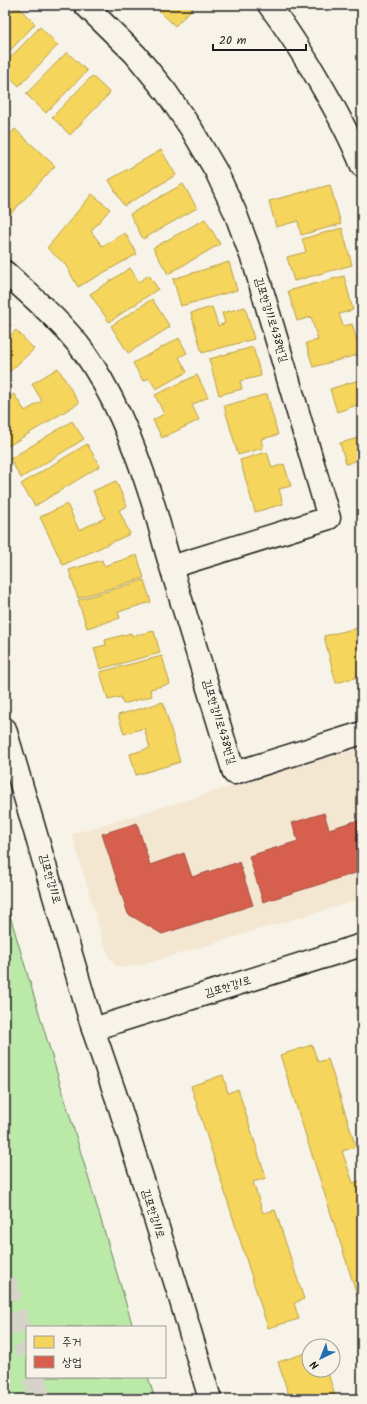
<svg xmlns="http://www.w3.org/2000/svg" width="367" height="1404" viewBox="0 0 367 1404" font-family="Kalam,'Poor Story',sans-serif">
	<rect width="100%" height="100%" fill="#f7f3e8"/>
	<filter id="ink" filterUnits="userSpaceOnUse"><feTurbulence type="fractalNoise" baseFrequency=".025" numOctaves="2"/><feDisplacementMap in="SourceGraphic" scale="8" xChannelSelector="R" yChannelSelector="G"/><feConvolveMatrix kernelMatrix="1 2 1 2 8 2 1 2 1" color-interpolation-filters="sRGB"/></filter>
	<g filter="url(#ink)">
		<!-- built -->
		<path fill="#f4e7d2" d="M362,747V899L145,964L122,968L115,965L110,958L104,945L72,834Z"/>
		<!-- green -->
		<path fill="#bae9a8" stroke="#6b8262" d="M5,899L133,1327H27V1377H148L155,1399H5Z"/>
		<!-- homes -->
		<path fill="#f6d55c" stroke="#b59e49" d="M153,5H196L175,26Z
			M17,6L35,24L5,56V19Z
			M40,27L58,45L19,86L5,72V63Z
			M67,52L87,71L46,113L26,94Z
			M92,76L110,93L70,135L52,117Z
			M15,129L55,166L5,220V140Z
			M161,150L176,175L124,206L109,180Z
			M183,184L197,208L143,239L130,214Z
			M330,185L341,224L301,235L298,221L276,227L269,201Z
			M92,194L110,209L91,231L102,246L125,233L137,254L78,287L65,264L47,248Z
			M205,219L220,244L168,274L153,248Z
			M342,228L352,265L294,281L287,257L306,252L302,239Z
			M229,262L237,290L181,306L173,279Z
			M130,268L139,282L149,275L158,289L109,322L90,294Z
			M344,276L353,310L339,314L343,326L352,324L361,354L313,367L306,343L318,340L311,317L297,321L288,291Z
			M152,299L170,327L128,353L111,326Z
			M212,307L218,326L225,323L222,313L245,307L254,339L202,353L191,313Z
			M5,320L11,325L5,331Z
			M16,330L34,349L5,376V340Z
			M179,338L187,353L179,357L187,372L156,389L149,378L143,381L133,363Z
			M253,347L261,376L240,381L242,389L219,395L209,359Z
			M58,368L79,403L5,448V400L14,394L25,411L42,401L32,384Z
			M197,375L208,397L192,405L199,420L162,438L153,420L164,414L155,395Z
			M362,379V409L360,404L337,412L330,389Z
			M267,394L278,435L261,439L263,448L238,455L224,406Z
			M72,421L84,439L21,478L10,459Z
			M362,437V459L346,464L340,443Z
			M87,444L100,466L35,506L21,484Z
			M267,452L272,468L284,464L291,486L279,489L283,504L255,512L240,460Z
			M116,481L127,506L119,510L130,534L63,565L40,517L67,504L79,530L105,518L93,491Z
			M137,555L144,578L78,598L69,570L102,560L104,566Z
			M144,580L151,602L118,612L120,618L87,628L78,600Z
			M362,627V669L355,678L336,683L324,636Z
			M154,631L160,653L100,669L94,648L106,645L105,640L131,633L132,636Z
			M162,656L170,684L150,689L152,696L123,704L121,697L108,700L100,672Z
			M362,676V691L359,681Z
			M163,702L180,762L136,775L130,754L150,748L144,728L124,734L118,715Z
			M312,1045L318,1062L328,1059L356,1147L342,1151L353,1183L362,1180V1297L358,1298L280,1055Z
			M223,1075L228,1093L238,1089L266,1178L253,1182L263,1213L275,1210L304,1299L294,1303L299,1319L268,1328L191,1086Z
			M309,1352V1370H327L336,1399H290L278,1362Z"/>
		<!-- shops -->
		<path fill="#d6604d" stroke="#9e4c3e" d="M324,813L329,829L362,819V871L263,902L249,856L298,841L292,823Z
			M137,823L150,865L184,853L192,877L239,862L253,905L162,934L128,914L102,834Z"/>
		<g fill="none" stroke-linecap="round" stroke-linejoin="round">
			<!-- highway-tunnel -->
			<path stroke="#d6d3c9" stroke-width="22" stroke-dasharray="22 11" stroke-linecap="butt" d="M5,1280L27,1354
				M34,1377L40,1399"/>
			<!-- street casing -->
			<g stroke="#1c1c1c" stroke-width="25">
				<path id="street" d="M85,5L135,54L166,92L192,130L216,171L235,212L255,266L329,518L171,567
					M269,5C285,26 299,48 313,71C331,101 349,133 362,166
					M5,272C32,297 62,322 84,352C115,396 136,449 152,500C159,522 164,545 171,567C192,636 213,704 234,773L362,733
					M93,1029L362,945"/>
			</g>
			<!-- secondary casing -->
			<g stroke="#1c1c1c" stroke-width="25">
				<path id="secondary" d="M5,729L93,1029L120,1108L178,1291L210,1399"/>
			</g>
			<!-- street -->
			<use href="#street" stroke="#f7f3e8" stroke-width="22"/>
			<!-- secondary -->
			<use href="#secondary" stroke="#f7f3e8" stroke-width="22"/>
		</g>
	</g>
	<g text-anchor="middle" dominant-baseline="central" stroke-width="4" stroke-linejoin="round" paint-order="stroke">
		<!-- street labels -->
		<g font-size="11" fill="#1c1c1c" stroke="#f7f3e8">
			<text transform="translate(271 320) rotate(73)">김포한강11로438번길</text>
			<text transform="translate(219 722) rotate(73)">김포한강11로438번길</text>
			<text transform="translate(50 879) rotate(74)">김포한강11로</text>
			<text transform="translate(228 987) rotate(-17)">김포한강1로</text>
			<text transform="translate(153 1214) rotate(72)">김포한강11로</text>
		</g>
	</g>
	<!-- margin -->
	<rect width="367" height="1404" fill="none" stroke="#f7f3e8" stroke-width="20"/>
	<rect x="10" y="10" width="347" height="1384" fill="none" stroke="#1c1c1c" stroke-width="1.5" filter="url(#ink)"/>
	<!-- legend -->
	<rect x="26" y="1326" width="140" height="52" fill="#f7f3e8" stroke="#9f9d96"/>
	<rect x="34" y="1336" width="20" height="12" fill="#f6d55c" stroke="#9f9d96"/>
	<text x="62" y="1346" font-size="12" fill="#1c1c1c">주거</text>
	<rect x="34" y="1356" width="20" height="12" fill="#d6604d" stroke="#9f9d96"/>
	<text x="62" y="1366" font-size="12" fill="#1c1c1c">상업</text>
	<!-- north arrow -->
	<g transform="translate(321 1358) rotate(223)"><circle r="19" fill="#f7f3e8" stroke="#9f9d96"/>
	<path d="M0-3L7 15L0 10L-7 15Z" fill="#1f6fb2"/>
	<text y="-6" font-size="11" font-weight="bold" text-anchor="middle" fill="#1c1c1c">N</text>
	</g>
	<!-- scale -->
	<path d="M213 44v6h93v-6" fill="none" stroke="#1c1c1c" stroke-width="2"/>
	<text x="219" y="44" font-size="12" fill="#1c1c1c" stroke="#f7f3e8" stroke-width="3" paint-order="stroke">20 m</text>
</svg>
